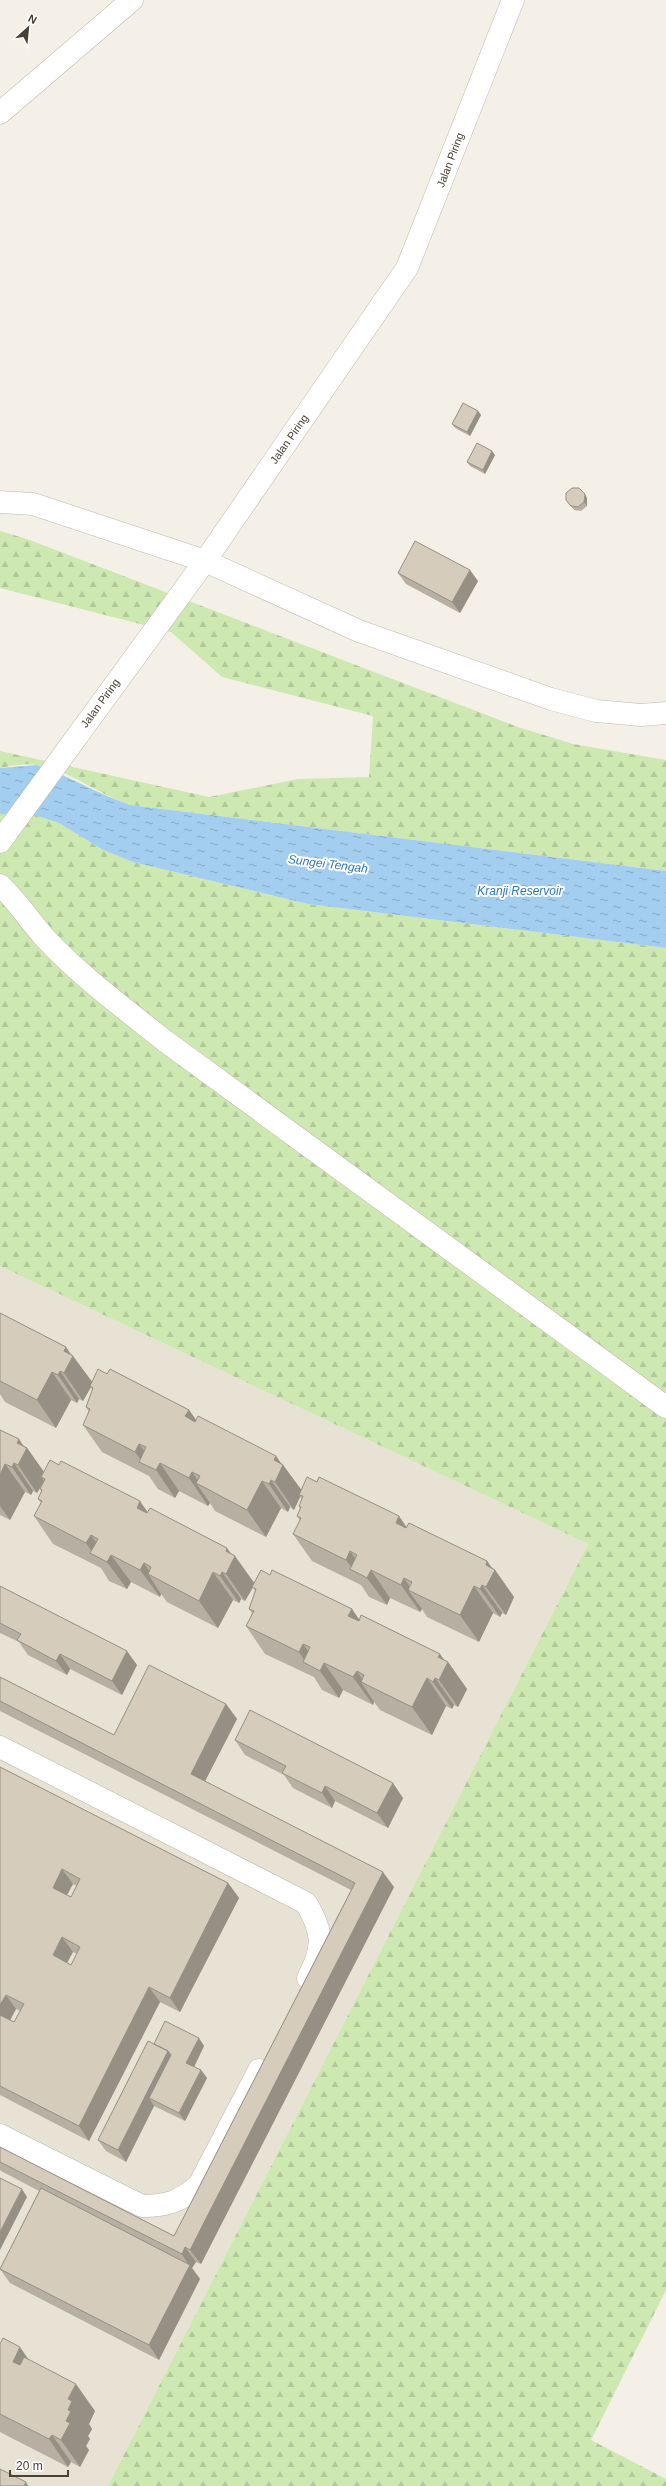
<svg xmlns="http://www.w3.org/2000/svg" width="666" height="2486" viewBox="0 0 666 2486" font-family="Helvetica,sans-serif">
	<defs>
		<pattern id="forest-firs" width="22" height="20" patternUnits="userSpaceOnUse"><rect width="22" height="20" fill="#cde8b0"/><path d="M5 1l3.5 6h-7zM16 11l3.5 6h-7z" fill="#b1c898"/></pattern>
		<pattern id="water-ripples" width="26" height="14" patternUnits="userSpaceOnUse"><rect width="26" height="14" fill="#a3cef0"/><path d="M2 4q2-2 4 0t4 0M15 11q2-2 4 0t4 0" fill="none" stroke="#87a9c3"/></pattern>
	</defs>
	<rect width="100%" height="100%" fill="#f4f0e7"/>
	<!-- residential -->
	<path fill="#e8e2d5" d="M0,1266L588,1544L108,2486H0Z"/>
	<!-- forest -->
	<path fill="url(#forest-firs)" d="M0,531L27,539L518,727L573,744L666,760V871L130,805C99,795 70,770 37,765C25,763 11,766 0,768V751L209,797L298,779L369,777L373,716L222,677L171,632L0,588Z
		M5,813L37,816L59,823L103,850L133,862L308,904L666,948V2290L591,2440L666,2479V2486H108L588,1544L0,1266V840L15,819L0,821V814Z"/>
	<!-- water -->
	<path fill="url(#water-ripples)" d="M37,765C69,776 98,794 130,805L666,871V948L308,904L133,862L103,850L59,823L37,816L0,814V768Z"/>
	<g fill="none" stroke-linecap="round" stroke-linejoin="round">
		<!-- minor casing -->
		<g stroke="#bfb8aa" stroke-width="23">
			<path id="minor" d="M0,113L132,0
				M0,502L33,504L205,561L359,631L551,699L596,711L641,715L666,713
				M0,842L205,561L407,268L513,0
				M0,885C17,901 29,920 44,937C80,976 124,1008 165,1041L666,1407
				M0,1747L306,1903C324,1933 324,1948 308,1978
				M0,2135L142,2206C167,2206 179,2202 199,2185L259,2070"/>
		</g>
		<!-- minor -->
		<use href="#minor" stroke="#fff" stroke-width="22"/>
	</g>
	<!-- wall -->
	<path fill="#b7afa2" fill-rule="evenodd" d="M478,411L481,415L470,436L455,428L452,424Z
		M495,455L485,474L470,466L467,462Z
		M587,498V506L581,511L574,510L566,500Z
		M398,573L478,581L460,613L406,584Z
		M0,1313L66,1347L92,1382L107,1374L189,1410L196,1420L276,1456L280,1463L283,1465L301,1490L406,1527L487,1561L492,1568L495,1570L514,1597L506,1615L502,1613L500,1617L493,1613L479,1642L427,1617L422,1609L420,1612L390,1598L387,1605L369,1597L361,1585L312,1561L293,1534L300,1521L297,1516L300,1509L299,1506L302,1499L300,1497L294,1510L290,1507L288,1512L281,1508L266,1537L215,1511L210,1503L208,1506L179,1491L175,1498L158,1489L149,1476L102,1452L83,1425L89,1412L86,1407L92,1390L91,1387L83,1401L79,1399L77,1403L71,1400L56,1428L5,1402L0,1394Z
		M0,1430L27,1448L44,1472L148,1512L232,1554L254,1583L270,1575L352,1609L359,1620L448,1662L467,1689L458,1707L454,1705L452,1709L446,1706L432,1735L380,1710L374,1702L373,1705L343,1690L339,1698L322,1690L314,1677L265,1654L246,1626L252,1613L249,1609L255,1591L253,1587L245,1601L241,1599L239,1603L233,1600L218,1628L167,1602L161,1594L160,1597L131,1582L127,1589L109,1581L101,1568L53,1544L34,1516L41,1503L38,1499L42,1492L40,1489L44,1481L37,1493L33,1491L31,1495L25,1492L10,1520L0,1515Z
		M0,1586L137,1665L122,1695L70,1669L67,1675L28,1655L19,1642L0,1633Z
		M0,1677L114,1735L226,1704L237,1719L205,1781L394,1887L201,2264L196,2262L192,2268L200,2279L159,2360L10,2283L0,2269L39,2191L1,2171L0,2170V2147L174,2236L351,1890L0,1711Z
		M235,1740L403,1798L388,1828L335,1801L332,1808L293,1788L284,1775L245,1755Z
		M0,1767L228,1883L239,1898L180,2012L160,2002L89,2141L0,2095ZM73,1884L77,1886L71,1897L67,1895ZM73,1952L77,1954L71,1965L67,1963ZM16,2009L20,2011L14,2022L10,2020Z
		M154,2044L204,2046L194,2067L201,2070L207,2078L185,2121L154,2106L126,2162L106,2151L98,2140Z
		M0,2344L29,2360L95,2411L89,2424L92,2429L88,2436L90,2439L86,2446L89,2450L80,2467L71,2462L68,2467L0,2432Z"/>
	<!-- shaded-wall -->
	<path fill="#958f84" d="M478,411L481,415L470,436L467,432Z
		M492,451L495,455L485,474L483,470Z
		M585,494L587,498V506L584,502Z
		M470,570L478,581L460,613L452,602Z
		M66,1347L72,1357L73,1356L93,1383L90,1386L91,1387L83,1401L64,1373V1351Z
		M60,1371L79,1399L77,1403L58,1375Z
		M52,1372L71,1400L56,1428L37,1400Z
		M189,1410L208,1437L185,1416Z
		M19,1439L26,1450L27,1448L46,1475L41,1477L44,1481L37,1493L18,1465L17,1443Z
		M139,1444L157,1469L160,1463L179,1491L175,1498L156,1470L144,1464L135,1452Z
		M276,1456L283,1466V1465L303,1492L299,1495L300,1497L294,1510L275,1482L274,1460Z
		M14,1463L33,1491L31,1495L12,1467Z
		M5,1464L25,1492L10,1520L0,1506V1475Z
		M192,1472L202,1486L196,1483L210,1503L208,1506L189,1478Z
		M271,1480L290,1507L288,1512L269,1484Z
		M262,1481L281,1508L266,1537L247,1510Z
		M140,1501L159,1529L137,1508Z
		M399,1516L418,1544L396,1523Z
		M91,1535L108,1560L111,1555L131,1582L127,1589L107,1562L95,1556L86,1543Z
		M227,1548L234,1558L235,1556L255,1584L245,1601L226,1574V1551Z
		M350,1551L368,1577L371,1570L390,1598L387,1605L367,1578L355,1572L346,1560Z
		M487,1561L494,1571L495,1570L514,1597L506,1615L486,1587V1565Z
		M144,1563L153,1577L148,1574L161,1594L160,1597L140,1570Z
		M213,1572L233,1600L218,1628L199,1601Z
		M222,1572L241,1599L239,1603L220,1576Z
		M404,1578L413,1592L408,1590L422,1609L420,1612L401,1585Z
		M482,1585L502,1613L500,1617L480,1589Z
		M474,1586L493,1613L479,1642L460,1615Z
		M352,1609L371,1637L348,1616Z
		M303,1644L321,1669L324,1663L343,1690L339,1698L320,1671L307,1664L299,1652Z
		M127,1651L137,1665L122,1695L112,1681Z
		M60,1654L70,1669L67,1675L56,1661Z
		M440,1654L447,1664L448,1662L467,1689L458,1707L439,1680L438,1657Z
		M357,1671L366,1685L361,1682L374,1702L373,1705L353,1677Z
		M427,1678L446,1706L432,1735L412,1707Z
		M435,1678L454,1705L452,1709L433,1682Z
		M226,1704L237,1719L201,1789L191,1774Z
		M393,1783L403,1798L388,1828L377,1813Z
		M325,1786L335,1801L332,1808L322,1793Z
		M62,1869L73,1884L63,1902L53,1888Z
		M383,1872L394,1887L201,2264L190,2250Z
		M228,1883L239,1898L180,2012L170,1998Z
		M62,1937L73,1952L63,1970L53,1955Z
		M149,1987L160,2002L89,2141L79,2126Z
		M6,1995L16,2009L6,2028L0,2019V2005Z
		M199,2038L204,2046L192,2071L186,2063Z
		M168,2051L176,2063L149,2098L154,2106L126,2162L118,2150Z
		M201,2070L207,2078L185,2121L179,2113Z
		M22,2189L27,2197L0,2250V2232Z
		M185,2247L196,2262L192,2268L200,2279L159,2360L149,2345L189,2266L182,2254Z
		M20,2347L39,2375L13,2362Z
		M76,2384L95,2411L89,2424L92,2429L88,2436L90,2439L86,2446L89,2450L80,2467L61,2440L68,2410V2399Z
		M52,2435L71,2462L68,2467L49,2439Z
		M26,2482L28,2486H24Z"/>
	<!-- building -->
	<path fill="#d5ccbc" stroke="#958f84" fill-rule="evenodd" d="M463,403L478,411L467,432L452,424Z
		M477,443L492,451L483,470L467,462Z
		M572,488H579L585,494L584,502L578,507L571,506L566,500V493Z
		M415,541L470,570L452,602L398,573Z
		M0,1313L66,1347L64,1351L73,1356L64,1373L60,1371L58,1375L52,1372L37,1400L0,1381Z
		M98,1369L107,1374L110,1369L189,1410L185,1416L195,1422L198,1416L276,1456L274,1460L283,1465L275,1482L271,1480L269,1484L262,1481L247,1510L196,1483L200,1476L192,1472L189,1478L160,1463L156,1470L139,1462L146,1447L139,1444L135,1452L83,1425L90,1409L86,1407L93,1388L90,1386Z
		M0,1430L19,1439L17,1443L27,1448L18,1465L14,1463L12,1467L5,1464L0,1475Z
		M50,1460L59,1465L61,1461L140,1501L137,1508L147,1513L150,1508L227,1548L226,1551L235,1556L226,1574L222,1572L220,1576L213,1572L199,1601L148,1574L151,1567L144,1563L140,1570L111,1555L107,1562L90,1553L98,1539L91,1535L86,1543L34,1516L42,1501L38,1499L42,1490L40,1489L45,1479L41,1477Z
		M307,1477L317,1482L319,1477L399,1516L396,1523L406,1528L409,1523L487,1561L486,1565L495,1570L486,1587L482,1585L480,1589L474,1586L460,1615L408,1590L412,1582L404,1578L401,1585L371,1570L367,1578L350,1569L357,1555L350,1551L346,1560L293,1534L301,1518L297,1516L301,1507L299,1506L303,1496L299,1495Z
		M261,1570L270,1575L272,1570L352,1609L348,1616L359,1621L361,1615L440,1654L438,1657L448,1662L439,1680L435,1678L433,1682L427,1678L412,1707L361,1682L364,1675L357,1671L353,1677L324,1663L320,1671L303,1662L310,1647L303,1644L299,1652L246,1626L254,1611L249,1609L256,1589L252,1587Z
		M0,1586L127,1651L112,1681L60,1654L56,1661L17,1640L21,1634L0,1623Z
		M149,1665L226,1704L191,1774L383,1872L190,2250L185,2247L182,2254L0,2162V2147L174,2236L355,1883L0,1701V1677L114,1735Z
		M250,1710L393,1783L377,1813L325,1786L322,1793L282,1773L286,1766L235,1740Z
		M0,1767L228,1883L170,1998L149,1987L79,2126L0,2086V2015L14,2022L24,2004L6,1995L0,2005ZM62,1869L80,1879L71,1897L53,1888ZM62,1937L80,1947L71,1965L53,1955Z
		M165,2021L199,2038L186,2063L201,2070L179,2113L149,2098L171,2055L168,2051L154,2044Z
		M148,2041L168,2051L118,2150L98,2140Z
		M0,2178L22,2189L0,2232Z
		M41,2188L190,2265L149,2345L0,2269Z
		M3,2338L20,2347L13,2362L20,2365L24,2357L76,2384L68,2399L72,2401L68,2410L71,2411L66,2421L70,2423L61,2440L52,2435L49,2439L0,2414V2344Z
		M0,2469L26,2482L24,2486H0Z"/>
	<g text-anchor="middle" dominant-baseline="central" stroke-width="4" stroke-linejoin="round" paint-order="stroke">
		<!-- street labels -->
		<g font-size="11" fill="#474136" stroke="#fff">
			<text transform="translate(450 160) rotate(-69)">Jalan Piring</text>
			<text transform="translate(289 439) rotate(-55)">Jalan Piring</text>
			<text transform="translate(100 703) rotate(-54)">Jalan Piring</text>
		</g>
		<!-- water labels -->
		<g font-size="12" font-style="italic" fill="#2f77b3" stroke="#fff">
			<text transform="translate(328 864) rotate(7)">Sungei Tengah</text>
			<text x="520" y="891">Kranji Reservoir</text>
		</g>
	</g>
	<!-- north arrow -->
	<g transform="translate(28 28) rotate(27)" stroke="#ffffff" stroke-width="3" paint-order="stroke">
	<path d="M0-3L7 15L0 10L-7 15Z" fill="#474136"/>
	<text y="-6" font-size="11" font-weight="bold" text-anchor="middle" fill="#474136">N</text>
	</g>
	<!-- scale -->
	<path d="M10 2470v6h58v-6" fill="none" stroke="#474136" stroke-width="2"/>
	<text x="16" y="2470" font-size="12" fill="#474136" stroke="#ffffff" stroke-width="3" paint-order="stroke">20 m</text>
</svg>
